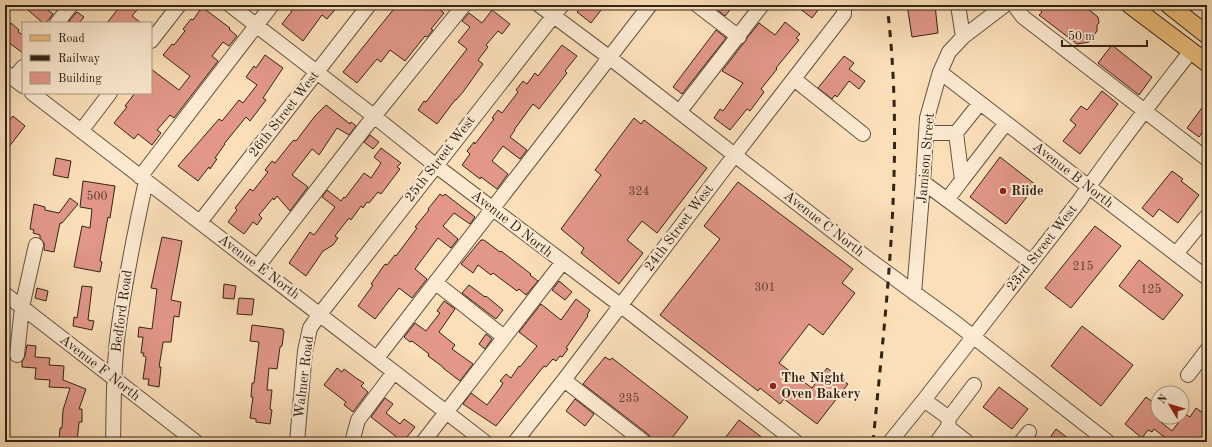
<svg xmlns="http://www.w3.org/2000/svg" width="1212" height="447" viewBox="0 0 1212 447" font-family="'Old Standard TT',serif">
	<rect width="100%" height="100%" fill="#fbdfb9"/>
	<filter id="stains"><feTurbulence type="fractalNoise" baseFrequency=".005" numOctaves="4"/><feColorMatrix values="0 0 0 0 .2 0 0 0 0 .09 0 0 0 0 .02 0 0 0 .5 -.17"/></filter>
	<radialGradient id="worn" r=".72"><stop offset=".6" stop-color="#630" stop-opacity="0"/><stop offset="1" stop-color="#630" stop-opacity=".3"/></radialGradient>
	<!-- building -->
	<path fill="#e29789" stroke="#322417" d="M22,5H41L53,14L46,23H43Z
		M121,5H141L132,16L141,23H107Z
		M284,5H339L327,19L322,15L303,41L282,24L292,11Z
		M397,5H434L444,13L431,29L433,30L427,37L425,36L405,61L390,50L381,62L377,59L357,83L343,72Z
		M583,5H605L591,23L577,12Z
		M711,5H734L725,16Z
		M795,5H822L812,18Z
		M907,5H935L938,33L912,37Z
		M1037,5H1083L1098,17L1099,23L1097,25V31L1089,42L1077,44L1039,15L1042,12Z
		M202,7L230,28L229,29L237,36L229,46L223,42L212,56L218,61L174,118L170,115L157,130L161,133L152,145L138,134L134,139L114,123L127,107L125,106L135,93H151V69L179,90L190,76L163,55L172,44L174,45L185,31L183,29L191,19L193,20Z
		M492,10L510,24L502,34L498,31L486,45L488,47L478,60L483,64L463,92L456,100H455L437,124L418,110L424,101L426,102L467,49L458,42L470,27L462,21L469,13L482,23Z
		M77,12L84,17L79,23H72L69,21Z
		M5,22L10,25L11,23L19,30L18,32L23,35V53L5,40Z
		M785,22L800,34L796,38L799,40L776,68L777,69L761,89L764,92L750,111L747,109L730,130L714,118L720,109L723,111L743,83L722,71L742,45L745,42L747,38L759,23L775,35Z
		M716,30L726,38L682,94L673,87Z
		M562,45L577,56L565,71L567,73L539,109L533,104L514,130H515L510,137L527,150L520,159L503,146L492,161L508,174L497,189L481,177L480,179L462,165L470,154L467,151L474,142L475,144L494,119L492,118L498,110L502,113L518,92L516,90L523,81L527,84L535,73L538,76Z
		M1112,45L1152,77L1139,95L1098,63Z
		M265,55L283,68L263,98L266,100L250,121L246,117L224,144H225L215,158L217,159L210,169L209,167L198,181L178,166L219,119L222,121L239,100L243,103L257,85L246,77L254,66L256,68Z
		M844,56L854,63L849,69L865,81L859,89L849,81L837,97L835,95L832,99L818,88Z
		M1102,91L1118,104L1080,154L1063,141L1076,125L1070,120L1081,106L1087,110Z
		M1207,101V126L1199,137L1187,128Z
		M326,105L350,124L351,122L356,126L349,135L337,128L319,155L312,149L292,175L308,187L290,211L277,196L274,200L273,198L259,215L262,218L257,225L253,222L244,234L228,222L237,210L235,208L250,189L253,191L268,172L265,170L272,161L275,163L291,143L294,140L296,141L315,116Z
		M13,116L25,126L5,152V125Z
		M634,118L641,124L644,120L707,168L657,233L642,221L627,240L643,253L619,284L581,253L584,248L561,229L601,175L595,170Z
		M370,135L379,142L373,149L364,142Z
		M381,148L401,163L397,167L400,169L381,194L378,192L369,203L367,202L363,208L361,206L351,220L349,218L335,236L338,238L333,245L323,251L306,276L289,263L310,232L314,235L335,207L322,197L327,190L341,201L344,197L345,198L364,173L371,178L381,163L374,157Z
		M1000,157L1036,185L1006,224L970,197Z
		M56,158L71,161L68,178L53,175Z
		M1172,171L1183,179L1181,181L1199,195L1178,223L1159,209L1153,217L1142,208Z
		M83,181L115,186L110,218L108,217L100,261L102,262L100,272L74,267L82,226L90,228L92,209L80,207Z
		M738,182L853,269L842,283L855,293L823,335L809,324L779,363L812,388L827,368L848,384L817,424L784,399L780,404L760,388L758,391L660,315L720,239L704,226Z
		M440,194L443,196L445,194L475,217L470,224L454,213L443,226L458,239L451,248L438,238L415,269L427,279L412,298L399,288L375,319L358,306L373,285L371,284L385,264L387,265L395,255L396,256L417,228L415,227L429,210L428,209Z
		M70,198L78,204L62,223H60L54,252L44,250V243L40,238V235L33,233L34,230L30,229L34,204L45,207V210L59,213Z
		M1095,226L1121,246L1071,308L1045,288Z
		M162,237L182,241L171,300L181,302L179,317L174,316L171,342H163V343L159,367H161L159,387L148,385L149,379H143L146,358L145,356H143L144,353H141L143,337H138L139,327L152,329L157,289L151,288Z
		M481,240H484L500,252L501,251L531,274L530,275L538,281L526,295L519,289L517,291L493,273L491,275L478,265L473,273L461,264Z
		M1139,260L1183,295L1163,320L1119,286Z
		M559,281L572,292L565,300L552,290Z
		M224,284L236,286L234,299L223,298Z
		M469,285L485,297L486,296L503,310L496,319L462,293Z
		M82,286L92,287L88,320L94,321L92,330L73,326L74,317L77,318Z
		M37,288L48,291L46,301L35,298Z
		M239,298L254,299L252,315L237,314Z
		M576,299L590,310L587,315L588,316L566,348L568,349L562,357L560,356L556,361L553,359L546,367L544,366L496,426L463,404L471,393L487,405L500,388L503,383L500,381L506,374L511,378L519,366L520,367L537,346L519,332L541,304L561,320Z
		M444,301L455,309L439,332L455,345L452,349L473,364L460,381L443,368V367L428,356L429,354L412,341L410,342L404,337L415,323L426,331L440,313L437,311Z
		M252,325L283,329V331H284L282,346L280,347L277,369L269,368L267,390H272L270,409L272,410L270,424L256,422V419L250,418L253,397H251L252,383H254L259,342L250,341Z
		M1082,326L1133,365L1101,406L1051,366Z
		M486,334L492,339L485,349L479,344Z
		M27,345L36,346L35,357L50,358L49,365L64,366L63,380L86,389L79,409H82V422H79L77,442H59L60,428H62L63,410L70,388L49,387L50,380L35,379L36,368L22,367V362L25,356Z
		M605,357L610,360L612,358L688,417L669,442H652L649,435L583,384Z
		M337,368L342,372L344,369L356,378L364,383L361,386L368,392L353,412L344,405L346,402L324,385Z
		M999,387L1028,409L1012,429L983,407Z
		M1146,397L1158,406L1157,419L1172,431L1185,414L1190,417L1196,408L1207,416V442H1171L1154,429L1152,432L1148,430L1142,438L1125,424Z
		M385,398L393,404L386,413L400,424L404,419L415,427L403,442L371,417Z
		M575,399L594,414L585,426L566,411Z
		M739,420L768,442H722Z
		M1056,429L1073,442H1059L1051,436Z"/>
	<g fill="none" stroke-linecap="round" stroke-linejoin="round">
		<!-- minor casing -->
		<g stroke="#645340" stroke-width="16">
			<path id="minor" d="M230,5L375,117L435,165L620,305L796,442
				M539,5L610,58L871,261L957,324L1108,442
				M697,5L739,37
				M958,5L963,37
				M1014,5L1023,17L1207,159
				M57,23L71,5
				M151,41L179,5
				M5,72L23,86
				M940,72L1207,278
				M14,78L23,67
				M794,79L863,134
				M32,93L485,442
				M680,111L762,5
				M81,131L110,93
				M926,133H956L962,180L947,200
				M956,133L980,103
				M140,177L272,5
				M962,180L1006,123
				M923,182L1031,262
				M200,222L369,5
				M1176,254L1206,217
				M258,266L367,125L464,5
				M436,283L504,337
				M914,293L923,182L927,118L940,72L949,52L963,37L1005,5
				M5,294L196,442
				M17,355L22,307L36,245
				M377,358L650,5
				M1188,375L1207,350
				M564,380L644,442
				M924,400L949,418L948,427L967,442
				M949,418L974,385
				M113,442C114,405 113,368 118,332C125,281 135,231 146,181
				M297,442L305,351L310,328L320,314L562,5
				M352,442L358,420L394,372
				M423,442L562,263
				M515,442L564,380L724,169L844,14V5
				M890,442L924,400L1079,201C1114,149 1153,100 1191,51
				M937,442L948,427
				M1021,442L1029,432"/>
		</g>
		<!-- major casing -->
		<g stroke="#322417" stroke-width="19">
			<path id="major" d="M1130,5L1207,63
				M1169,5L1207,35"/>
		</g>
		<!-- minor -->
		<use href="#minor" stroke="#fcead2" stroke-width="14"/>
		<!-- major -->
		<use href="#major" stroke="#eec07c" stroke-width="17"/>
		<!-- rail -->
		<path stroke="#322417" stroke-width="3" stroke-dasharray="7 7" stroke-linecap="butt" d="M873,442C887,297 905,151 887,5"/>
	</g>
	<!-- markers -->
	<g fill="#8f2418" stroke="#fcead2" stroke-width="1.5">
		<circle cx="1003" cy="191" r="4"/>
		<circle cx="773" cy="386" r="4"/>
	</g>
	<g text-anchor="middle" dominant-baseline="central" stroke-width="4" stroke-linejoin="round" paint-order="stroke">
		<!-- number labels -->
		<g font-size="12" fill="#5e4134">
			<text x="639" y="192">324</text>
			<text x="97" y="197">500</text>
			<text x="1083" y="267">215</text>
			<text x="765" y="288">301</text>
			<text x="1151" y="290">125</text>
			<text x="629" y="399">235</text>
		</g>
		<!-- street labels -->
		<g font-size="14" fill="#322417" stroke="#fcead2">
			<text transform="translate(284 114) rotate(-52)">26th Street West</text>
			<text transform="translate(926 158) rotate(-85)">Jamison Street</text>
			<text transform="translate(440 159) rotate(-52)">25th Street West</text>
			<text transform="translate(1073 175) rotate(38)">Avenue B North</text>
			<text transform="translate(512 224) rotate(38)">Avenue D North</text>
			<text transform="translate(824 224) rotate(38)">Avenue C North</text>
			<text transform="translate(679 228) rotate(-53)">24th Street West</text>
			<text transform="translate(1042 248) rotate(-52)">23rd Street West</text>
			<text transform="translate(259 267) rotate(37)">Avenue E North</text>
			<text transform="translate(122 311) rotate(-82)">Bedford Road</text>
			<text transform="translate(100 368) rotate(38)">Avenue F North</text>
			<text transform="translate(304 377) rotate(-83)">Walmer Road</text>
		</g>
		<!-- poi labels -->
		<g font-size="14" font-weight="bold" fill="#322417" stroke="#fcead2" text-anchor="start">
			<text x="1011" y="191">Riide</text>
			<text x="781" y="378">The Night<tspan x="781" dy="16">Oven Bakery</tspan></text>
		</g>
	</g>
	<!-- margin -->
	<rect width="1212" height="447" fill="none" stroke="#fbdfb9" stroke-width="20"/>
	<rect x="6" y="6" width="1200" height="435" fill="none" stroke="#322417" stroke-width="2"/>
	<rect x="10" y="10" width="1192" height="427" fill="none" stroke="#322417"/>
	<!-- legend -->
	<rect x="22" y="22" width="130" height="72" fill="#fcead2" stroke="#ab9b87"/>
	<rect x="30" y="35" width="20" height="6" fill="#eec07c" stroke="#ab9b87"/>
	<text x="58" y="42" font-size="12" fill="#322417">Road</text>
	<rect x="30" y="55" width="20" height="6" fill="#322417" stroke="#ab9b87"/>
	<text x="58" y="62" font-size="12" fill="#322417">Railway</text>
	<rect x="30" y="72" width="20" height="12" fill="#e29789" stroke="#ab9b87"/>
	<text x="58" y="82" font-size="12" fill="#322417">Building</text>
	<!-- north arrow -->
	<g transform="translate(1170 405) rotate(308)"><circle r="19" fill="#fcead2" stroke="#ab9b87"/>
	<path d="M0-3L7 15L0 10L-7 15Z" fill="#8f2418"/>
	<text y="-6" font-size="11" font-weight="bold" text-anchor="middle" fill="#322417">N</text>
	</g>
	<!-- scale -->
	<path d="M1062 40v6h85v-6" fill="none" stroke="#322417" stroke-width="2"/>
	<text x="1068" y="40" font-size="12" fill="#322417" stroke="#fcead2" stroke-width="3" paint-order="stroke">50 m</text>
	<rect width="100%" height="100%" filter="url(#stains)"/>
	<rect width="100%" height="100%" fill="url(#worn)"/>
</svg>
